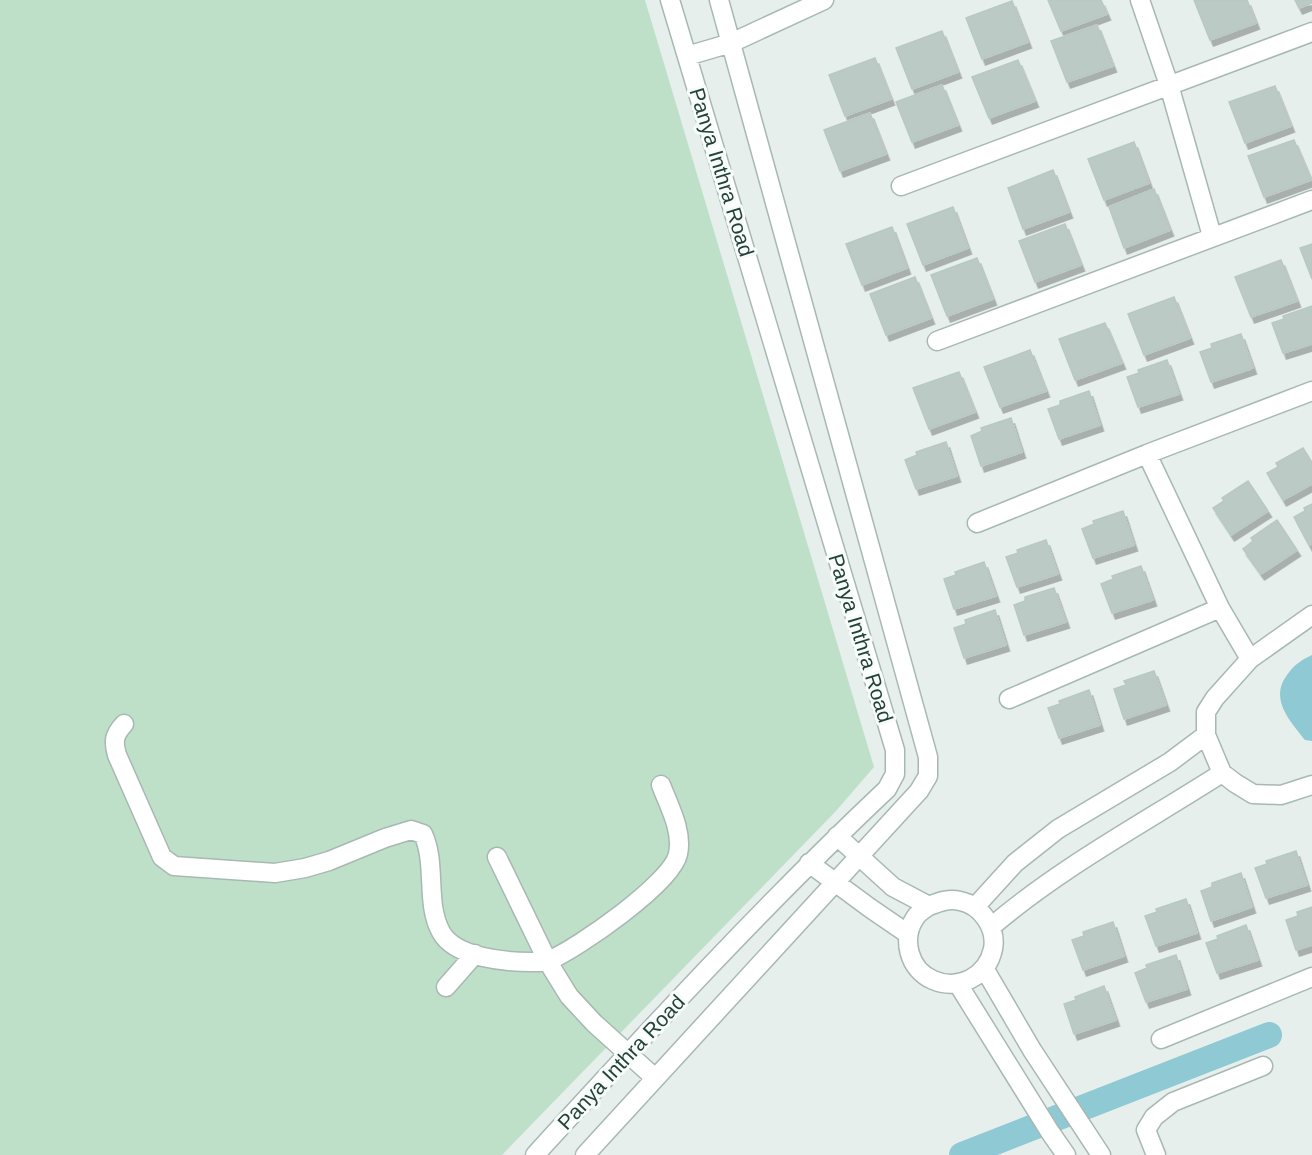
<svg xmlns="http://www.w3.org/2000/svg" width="1312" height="1155" viewBox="0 0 1312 1155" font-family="Helvetica,sans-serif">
	<defs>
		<filter id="shadow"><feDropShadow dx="3.5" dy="6" stdDeviation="0" flood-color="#0004"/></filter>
	</defs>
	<rect width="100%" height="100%" fill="#e6efeb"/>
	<!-- green -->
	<path fill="#bfe0c8" d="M0,0H645L874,767L836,811L502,1155H0Z"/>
	<!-- water -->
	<path fill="#8ec9d4" d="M1312,655V741L1305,740C1290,721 1269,699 1287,675C1294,665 1301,660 1312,655Z"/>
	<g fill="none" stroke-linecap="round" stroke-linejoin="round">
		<!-- canal -->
		<path stroke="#8ec9d4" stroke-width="26" d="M962,1155L1269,1035"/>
	</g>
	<!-- building -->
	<path fill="#bbcac4" stroke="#b8c9c2" stroke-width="1.5" filter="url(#shadow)" d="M1048,0H1101L1107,14L1061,31Z
		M1194,0H1247L1256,23L1210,40Z
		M1295,0H1312V3L1299,8Z
		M1012,1L1028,42L982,59L966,18Z
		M1097,25L1113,66L1067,82L1051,41Z
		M942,31L958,72L912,89L896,48Z
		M875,58L891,99L845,116L829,75Z
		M1018,60L1035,101L989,118L972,77Z
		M942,85L958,125L912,142L896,102Z
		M1275,86L1291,126L1245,143L1229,102Z
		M870,113L886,154L840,171L824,130Z
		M1294,140L1311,180L1264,197L1248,156Z
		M1134,142L1149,183L1104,200L1088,159Z
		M1053,170L1069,212L1023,229L1008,188Z
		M1154,189L1170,230L1124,248L1109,207Z
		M953,207L968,248L923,265L907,224Z
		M1065,224L1081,265L1035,282L1019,241Z
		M892,227L907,268L862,285L846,244Z
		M1312,244V279L1300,248Z
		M977,258L993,299L947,316L931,275Z
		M1281,260L1297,301L1251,317L1235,277Z
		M915,277L931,318L886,335L870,294Z
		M1174,297L1190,338L1144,355L1128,314Z
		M1312,306V344L1283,353L1272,323L1284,319L1283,316Z
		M1105,323L1122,363L1075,380L1059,339Z
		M1241,334L1253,368L1211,382L1200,352L1212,348L1211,344Z
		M1030,350L1046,391L1000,407L984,367Z
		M1167,360L1179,394L1138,407L1127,377L1139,373L1138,370Z
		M959,372L975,412L929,429L913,388Z
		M1089,391L1100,425L1059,439L1048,409L1060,405V401Z
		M1011,418L1022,452L981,466L971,436L982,431L981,428Z
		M946,442L957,476L916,489L905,460L917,455L916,452Z
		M1303,448L1312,463V484L1283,500L1267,473L1278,467L1276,463Z
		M1248,481L1268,511L1231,535L1213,508L1224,501L1222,498Z
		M1312,504V544L1309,545L1294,517L1305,511L1304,508Z
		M1123,511L1134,545L1093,558L1082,529L1094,524L1093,521Z
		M1277,520L1297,550L1261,574L1243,549L1253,541L1251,538Z
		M1046,540L1058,574L1017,587L1006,557L1018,553L1017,550Z
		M984,562L996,596L954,609L944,579L956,575L955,572Z
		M1141,566L1153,600L1112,613L1101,584L1113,579L1112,576Z
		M1054,588L1066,622L1024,635L1014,605L1025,601V597Z
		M995,610L1006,645L964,658L954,628L966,624L965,620Z
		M1154,671L1166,705L1124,719L1114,689L1126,685L1124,681Z
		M1089,690L1100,725L1059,738L1048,708L1060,704L1059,701Z
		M1296,851L1307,885L1266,898L1255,868L1267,864L1266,861Z
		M1241,873L1252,907L1211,921L1201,891L1212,887V883Z
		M1186,899L1197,933L1156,946L1145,916L1157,912L1156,909Z
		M1312,907V945L1296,950L1286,920L1298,916L1297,912Z
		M1113,922L1124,956L1083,970L1072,940L1084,936L1083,932Z
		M1246,925L1258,960L1217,973L1206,943L1218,939L1217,936Z
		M1176,955L1187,989L1146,1002L1135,973L1147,968L1146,965Z
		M1104,986L1116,1020L1074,1034L1064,1004L1076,1000L1075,997Z"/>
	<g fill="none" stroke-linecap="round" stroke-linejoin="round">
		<!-- minor casing -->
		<g stroke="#a8b8b2" stroke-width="21">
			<path id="minor" d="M1140,0L1169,85L1212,236
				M687,56L731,43L824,0
				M901,186L1312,32
				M937,341L1312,200
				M977,523L1147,454
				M1220,608L1147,454L1312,391
				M1312,615L1250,659L1215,698L1206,712V735L1222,773L1235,783L1253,794L1281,795L1312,785
				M1009,699L1220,608L1250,659
				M124,724C114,735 113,741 117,755L162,857L174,866L275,873L305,868L329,861L385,838L411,830L423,834C437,864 425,903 441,932C455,958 506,962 532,962C538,962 545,963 550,960C578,948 672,883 678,854C683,831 669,806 661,785
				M837,836L893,887L929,906C939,902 949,898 960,901C981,905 997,928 993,949C987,977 958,991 933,980C909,970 901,939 915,918C918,913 924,909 929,906
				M497,857L548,962L569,996L594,1023L655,1078
				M809,863L870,908L908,934
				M975,907L1015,863L1058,829L1170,762L1206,735
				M991,927C1061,867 1144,823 1222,773
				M984,968L1032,1050L1101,1155
				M958,984L1050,1132L1066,1155
				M446,987L475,954
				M1161,1039L1312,977
				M535,1155C649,1030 764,905 887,789L895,774V750L670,0
				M585,1155L919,791L928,776V757L719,0
				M1156,1155L1146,1130L1154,1117L1173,1102L1263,1066"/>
		</g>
		<!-- minor -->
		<use href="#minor" stroke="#fff" stroke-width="18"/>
	</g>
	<g text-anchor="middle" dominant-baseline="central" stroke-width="6" stroke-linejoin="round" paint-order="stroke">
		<!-- street labels -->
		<g font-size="21" fill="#24423a" stroke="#f7fbf9">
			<text transform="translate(722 172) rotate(73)">Panya Inthra Road</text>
			<text transform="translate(861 638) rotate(73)">Panya Inthra Road</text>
			<text transform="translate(621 1062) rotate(-47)">Panya Inthra Road</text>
		</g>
	</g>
</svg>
